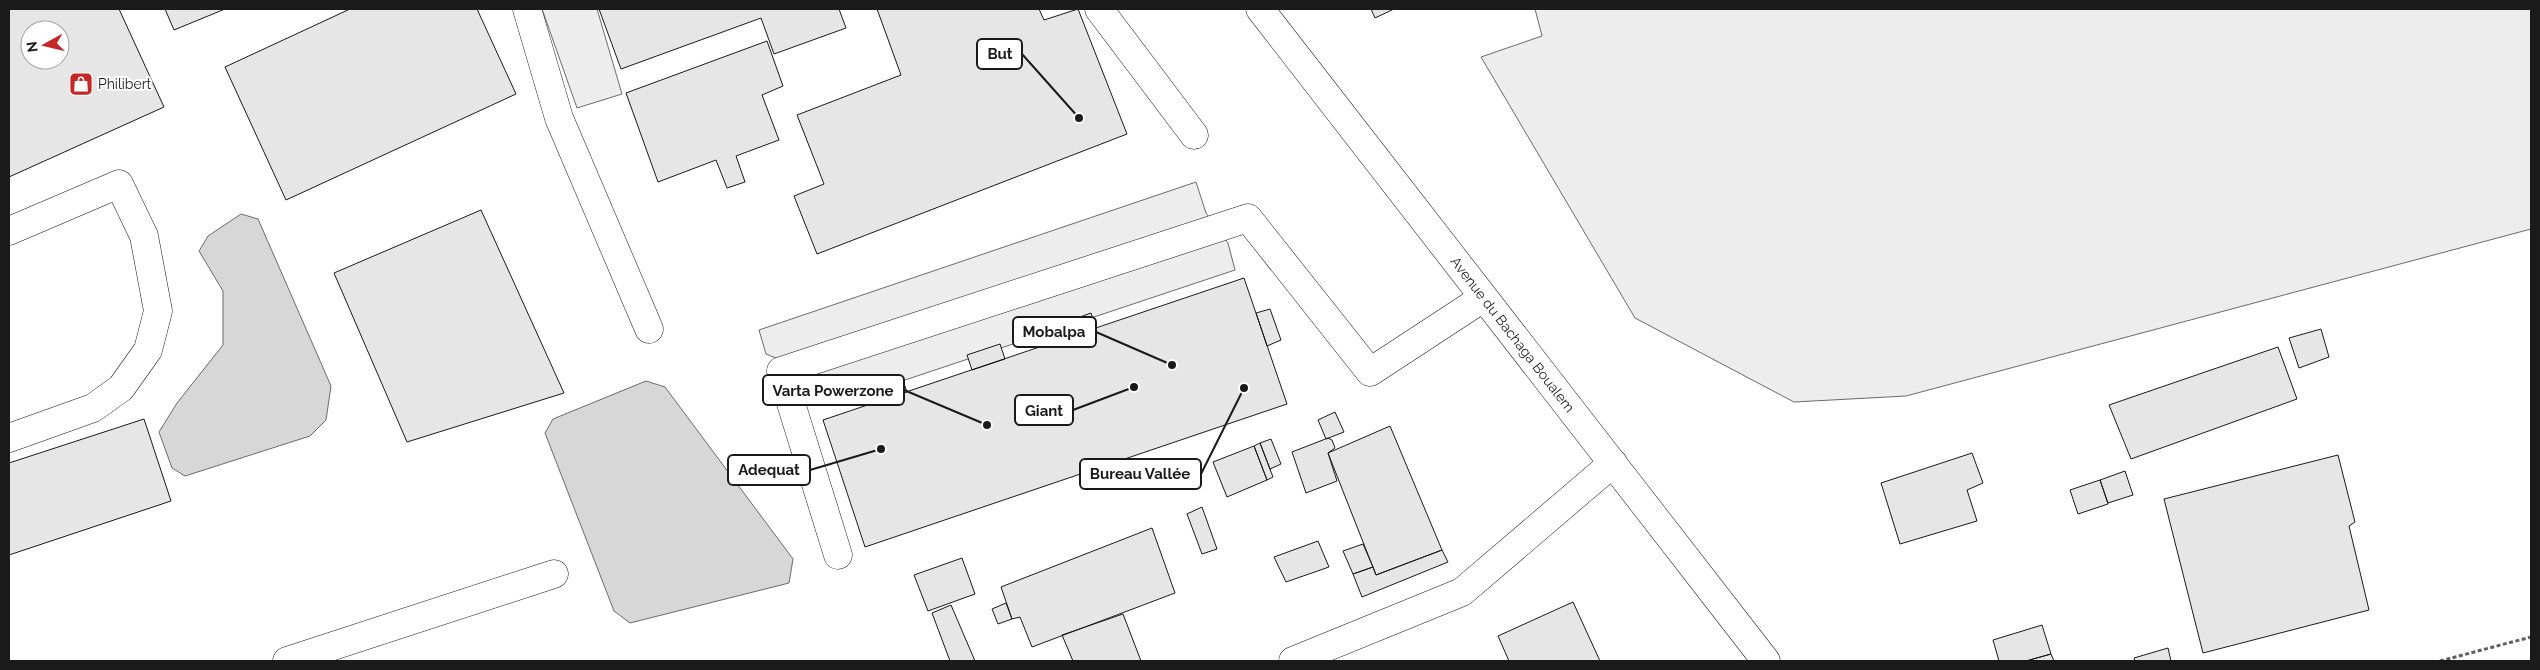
<svg xmlns="http://www.w3.org/2000/svg" width="2540" height="670" viewBox="0 0 2540 670" font-family="Raleway,sans-serif">
	<rect width="100%" height="100%" fill="#fff"/>
	<!-- built -->
	<path fill="#ededed" stroke="#6a6a6a" d="M542,9H597L622,94L577,108Z
		M1535,9H2531V229L1906,396L1794,402L1635,318L1481,57L1542,36Z
		M1196,182L1206,213L1228,243L1235,270L833,404L823,377L766,354L759,330Z"/>
	<!-- water -->
	<path fill="#d7d7d7" stroke="#6a6a6a" d="M241,214L258,219L331,386L326,420L310,436L185,476L172,468L159,432L177,403L223,345V291L199,251L208,236Z
		M646,381L665,387L793,559L789,583L630,623L614,611L545,433L553,419Z"/>
	<!-- building -->
	<path fill="#e6e6e6" stroke="#1a1a1a" fill-rule="evenodd" d="M9,9H119L164,107L9,177ZM30,30H60V60H30Z
		M165,9H225L174,30Z
		M350,9H477L516,94L286,200L225,67Z
		M599,9H839L846,28L774,54L761,18L621,69Z
		M877,9H1039L1044,20L1078,9L1127,134L817,254L794,196L824,184L797,115L901,75Z
		M1371,9H1394L1375,18Z
		M767,41L783,86L762,95L779,140L736,156L745,182L727,188L716,160L658,182L626,93Z
		M481,210L564,393L407,442L334,273Z
		M1244,278L1287,404L865,547L823,420Z
		M1270,309L1281,340L1267,346L1256,313Z
		M1091,313L1096,328L1063,339L1058,325Z
		M2321,329L2329,357L2299,368L2289,338Z
		M1000,344L1005,359L972,370L967,355Z
		M2278,347L2297,399L2131,459L2109,405Z
		M902,378L907,392L874,403L869,389Z
		M1335,412L1344,432L1326,439L1318,420Z
		M144,419L171,501L9,555V463Z
		M1390,426L1442,550L1376,575L1328,453Z
		M1328,438L1332,440L1335,448L1328,453L1337,481L1306,493L1292,452Z
		M1271,439L1281,464L1270,469L1260,443Z
		M1260,443L1273,477L1267,480L1254,446Z
		M1254,446L1267,480L1227,497L1213,462Z
		M1972,453L1983,483L1967,490L1977,521L1900,544L1881,483Z
		M2338,455L2355,522L2349,526L2369,610L2203,653L2164,499Z
		M2125,471L2133,495L2108,503L2100,480Z
		M2100,480L2108,504L2078,514L2070,490Z
		M1202,507L1217,549L1202,554L1187,514Z
		M1152,528L1175,593L1032,647L1020,617L1012,619L1001,587Z
		M1318,541L1329,567L1286,582L1274,557Z
		M1363,544L1373,567L1353,574L1343,551Z
		M1442,550L1448,562L1362,597L1353,574L1373,567L1376,575Z
		M962,558L975,594L928,611L914,575Z
		M1573,602L1600,661H1509L1498,636Z
		M1006,603L1012,619L998,624L992,609Z
		M951,605L975,661H950L932,613Z
		M1123,614L1141,661H1073L1062,635Z
		M2042,625L2051,654L2026,661H1999L1993,640Z
		M2168,648L2171,661H2135L2134,658Z
		M2051,654L2054,661H2026Z"/>
	<g fill="none" stroke-linecap="round" stroke-linejoin="round">
		<!-- minor casing -->
		<g stroke="#1a1a1a" stroke-width="29">
			<path id="minor" d="M527,9L559,118L649,329
				M1099,9L1194,135
				M9,231L119,184L144,236L158,311L148,350L121,388L93,408L9,438
				M838,555L781,371L1248,218L1370,372L1483,298
				M287,661L554,574
				M1293,661L1462,592L1613,463"/>
		</g>
		<!-- major casing -->
		<g stroke="#1a1a1a" stroke-width="29">
			<g id="major">
				<path id="s1" d="M1260,9L1766,661"/>
			</g>
		</g>
		<!-- path -->
		<path stroke="#5f5f5f" stroke-width="3" stroke-dasharray="4 2.5" stroke-linecap="butt" d="M2440,661L2531,637"/>
		<!-- minor -->
		<use href="#minor" stroke="#fff" stroke-width="28"/>
		<!-- major -->
		<use href="#major" stroke="#fff" stroke-width="28"/>
	</g>
	<!-- icons -->
	<defs>
		<g id="shop-square" transform="scale(1.25)"><rect x="-9" y="-9" width="18" height="18" rx="4" fill="#c62828" stroke="#fff"/><path d="M-5-2.5h2.3a2.7 3.5 0 0 1 5.4 0H5L5.5 6h-11ZM-1.5-2.5h3a1.5 2.3 0 0 0-3 0Z" fill="#fff"/></g>
	</defs>
	<g fill-rule="evenodd">
		<use href="#shop-square" x="81" y="84"/>
	</g>
	<g text-anchor="middle" dominant-baseline="central" stroke-width="4" stroke-linejoin="round" paint-order="stroke">
		<!-- poi labels -->
		<g font-size="14" fill="#1a1a1a" stroke="#fff" text-anchor="start">
			<text x="98" y="84">Philibert</text>
		</g>
		<!-- street labels -->
		<g font-size="14" fill="#1a1a1a" stroke="#fff">
			<text stroke="none"><textPath href="#s1" startOffset="412">Avenue du Bachaga Boualem</textPath></text>
		</g>
	</g>
	<!-- callouts -->
	<path fill="none" stroke="#1a1a1a" stroke-width="2" d="M1079 118L1022 54M1172 365L1096 332M987 425L904 390M1134 387L1073 410M881 449L810 470M1244 388L1201 474"/>
	<g fill="#1a1a1a" stroke="#fff" stroke-width="2">
		<circle cx="1079" cy="118" r="5"/>
		<circle cx="1172" cy="365" r="5"/>
		<circle cx="987" cy="425" r="5"/>
		<circle cx="1134" cy="387" r="5"/>
		<circle cx="881" cy="449" r="5"/>
		<circle cx="1244" cy="388" r="5"/>
	</g>
	<g fill="#fff" stroke="#1a1a1a" stroke-width="2">
		<rect x="977" y="39" width="45" height="30" rx="5"/>
		<rect x="1013" y="317" width="83" height="30" rx="5"/>
		<rect x="763" y="375" width="141" height="30" rx="5"/>
		<rect x="1015" y="395" width="58" height="30" rx="5"/>
		<rect x="728" y="455" width="82" height="30" rx="5"/>
		<rect x="1080" y="459" width="121" height="30" rx="5"/>
	</g>
	<g font-size="15" text-anchor="middle" font-weight="bold" fill="#1a1a1a">
		<text x="1000" y="59">But</text>
		<text x="1054" y="337">Mobalpa</text>
		<text x="833" y="396">Varta Powerzone</text>
		<text x="1044" y="416">Giant</text>
		<text x="769" y="475">Adequat</text>
		<text x="1140" y="479">Bureau Vallée</text>
	</g>
	<!-- border -->
	<rect width="2540" height="670" fill="none" stroke="#1a1a1a" stroke-width="20"/>
	<!-- north arrow -->
	<g transform="translate(45 45) rotate(262)"><circle r="24" fill="#ffffff" stroke="#a3a3a3"/>
	<path d="M0-4L9 19L0 12L-9 19Z" fill="#c62828"/>
	<text y="-8" font-size="14" font-weight="bold" text-anchor="middle" fill="#1a1a1a">N</text>
	</g>
</svg>
